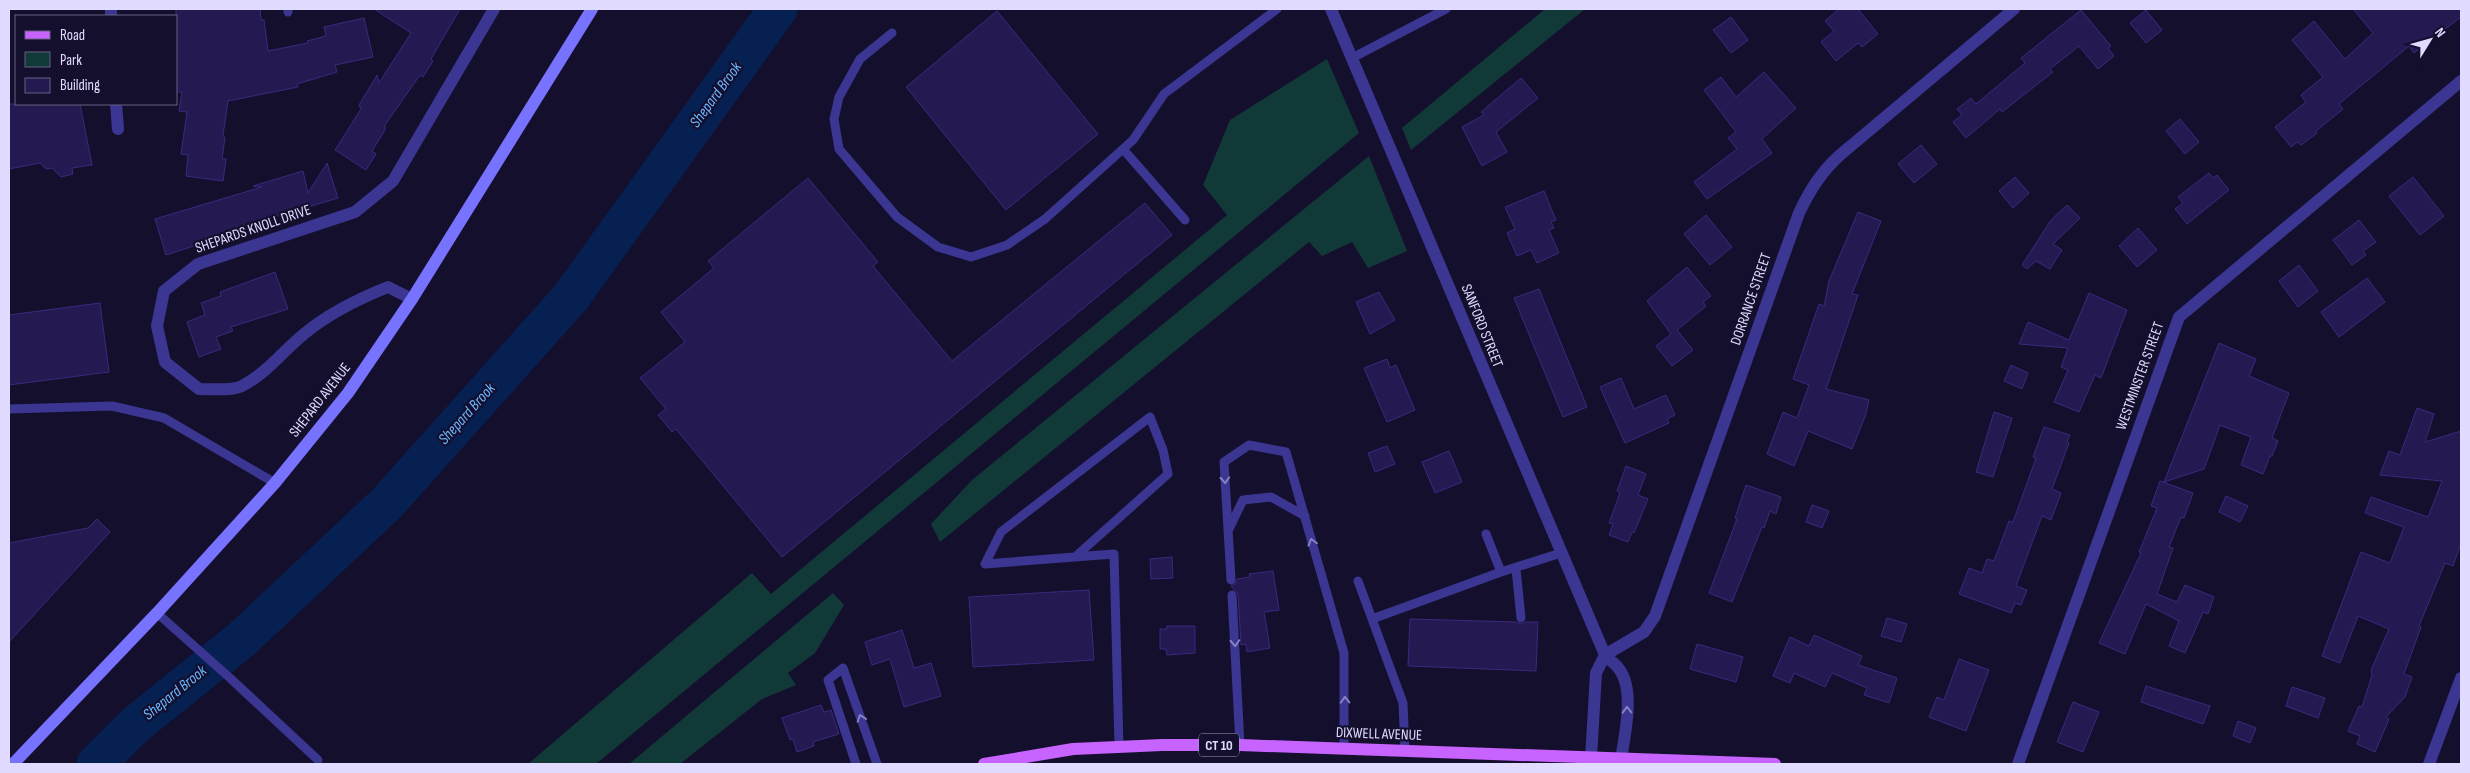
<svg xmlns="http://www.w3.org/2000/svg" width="2470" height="773" viewBox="0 0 2470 773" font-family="'Sofia Sans Condensed',sans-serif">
	<rect width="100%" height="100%" fill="#150f2e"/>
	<!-- green -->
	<path fill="#113938" d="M1545,9H1585L1411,150L1402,128Z
		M1327,59L1359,133L596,764H528L752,573L771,594L1227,215L1203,185L1230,120Z
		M1369,156L1407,251L1368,268L1352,242L1322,256L1309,242L940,542L931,524L972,480Z
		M833,593L844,605L815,653L788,673L796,685L762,699L680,764H629Z"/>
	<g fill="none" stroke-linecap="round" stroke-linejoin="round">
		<!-- river -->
		<path stroke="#052051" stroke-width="39" d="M96,764L135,725L242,639L387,503L571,297L778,9"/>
	</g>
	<!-- building -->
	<path fill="#251951" stroke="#3b297f" d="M176,9H260L261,20H264L268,51L308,43L307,41L326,36L324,27L364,18L373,57L335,65L337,72L297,84L298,87L228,101L223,135L225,138L222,159H226L223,181L186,176L188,155L181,154L187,112L179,111L182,92H176Z
		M374,9H460L431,59L433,61L423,77L420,75L385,125V130L372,151L376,154L366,170L335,150L361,109L359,105L377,75L379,83L411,33Z
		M1839,9H1858L1878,34L1862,47L1858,43L1836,61L1821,42L1834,31L1825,21Z
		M2353,9H2461V17L2414,53L2409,46L2339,104L2343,109L2316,131L2317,133L2301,145L2297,142L2291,147L2275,127L2306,102L2301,95L2323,77L2292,40L2314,21L2345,59L2373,33Z
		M2081,10L2111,46L2108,48L2114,56L2098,69L2079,46L2050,69L2053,72L2002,112L2000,109L1966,138L1953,122L1962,115L1957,109L1971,98L1976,104L2025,63L2021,58Z
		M2146,10L2162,30L2146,43L2130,23Z
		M997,11L1098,134L1006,210L906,87Z
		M1731,17L1748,40L1731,53L1713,30Z
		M1764,72L1796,108L1762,139L1772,153L1707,199L1694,182L1737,149L1728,138L1736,132L1704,90L1721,77L1736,97Z
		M1521,78L1538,98L1496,132L1507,152L1482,166L1462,127L1484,115L1481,112Z
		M9,104H80L92,165L72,168L73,174L61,177L52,168L46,169L40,163L9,169Z
		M2180,119L2199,142L2185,154L2166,131Z
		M1921,145L1937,164L1914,183L1898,164Z
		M327,163L338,198L267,219L268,222L166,255L155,219L262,187L253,186L303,171L308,193Z
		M2209,173L2213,178L2217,175L2229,190L2187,224L2175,209L2183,203L2178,197Z
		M2015,177L2029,193L2013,208L1999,191Z
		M2413,177L2444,216L2420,235L2389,196Z
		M808,178L878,262L873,266L952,361L1145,203L1172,235L782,557L676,429L672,432L658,415L666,409L640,378L685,342L661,312L714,268L708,261Z
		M1544,191L1556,220L1551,222L1554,228L1549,230L1559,253L1537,263L1531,250L1517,256L1507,233L1515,229L1505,207Z
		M2067,205L2080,218L2053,244L2062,250L2050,269L2036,261L2027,269L2022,265L2051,220Z
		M1858,212L1881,221L1852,294L1858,295L1826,389L1869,400L1866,414L1852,449L1808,431L1794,466L1767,454L1783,412L1797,418L1809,385L1793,379L1819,304L1824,306L1829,281Z
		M1706,215L1732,247L1710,265L1684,234Z
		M2359,220L2376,242L2363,251L2366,255L2352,265L2333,240Z
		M2138,228L2157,250L2137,267L2119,246Z
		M2299,265L2318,291L2298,307L2279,281Z
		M1687,267L1711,296L1703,302L1706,306L1677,330L1693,350L1672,366L1656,346L1671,334L1647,301Z
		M275,272L288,309L231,327L233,331L216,337L221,349L199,357L187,322L205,315L201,303L221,296L220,292Z
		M2367,278L2385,302L2339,337L2321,312Z
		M1539,289L1587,407L1563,417L1514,298Z
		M1379,292L1395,320L1370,334L1356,302Z
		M2089,293L2127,310L2101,378L2095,375L2079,412L2054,402L2068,370L2061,367L2068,348L2019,344L2028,322L2069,340Z
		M100,303L109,372L9,385V315Z
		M2219,343L2256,359L2249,376L2289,393L2272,438L2278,441L2272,456H2270L2263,474L2241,465L2251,437L2220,425L2204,469L2164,482Z
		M1387,359L1390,368L1396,365L1415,410L1387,422L1364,368Z
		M2011,365L2028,373L2022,389L2004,381Z
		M1621,378L1634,409L1666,395L1675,415L1667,419L1669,423L1625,443L1600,387Z
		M2417,408L2434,414L2425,442L2461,431V543L2453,566L2445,563L2419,626L2421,627L2404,674L2412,677L2405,697L2386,717L2389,719L2375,752L2357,744L2360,736L2348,731L2359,706L2362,707L2372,675L2371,670L2389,629L2358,616L2340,663L2322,656L2361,552L2390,563L2404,527L2365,513L2371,497L2428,517L2442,481L2380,475L2389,451L2400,455Z
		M1994,412L2012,418L1993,477L1976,472Z
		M2044,427L2070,435L2067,442L2069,443L2052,489L2061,493L2051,520L2042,516L2016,586L2027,590L2021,605L2015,603L2011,613L1959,594L1969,568L1982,573L1987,559L1994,561L2009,521L2013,522L2036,458L2033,457Z
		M1387,446L1395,464L1375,472L1368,453Z
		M1449,451L1462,482L1435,493L1422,462Z
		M1626,466L1646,474L1638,495L1648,499L1634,533L1632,532L1628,542L1609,535L1613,524L1609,523L1620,493L1617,491Z
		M2160,481L2193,493L2184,518L2181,517L2169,547L2173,548L2157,594L2177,602L2185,585L2214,597L2208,614L2203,612L2185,653L2169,646L2179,621L2146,604L2125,654L2099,643L2141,553L2139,552L2157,508L2151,506Z
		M1746,485L1781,497L1776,514L1770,511L1764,528L1762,527L1732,602L1709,593L1737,519L1735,518Z
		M2226,496L2248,506L2240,522L2219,512Z
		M1812,505L1829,511L1822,528L1806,522Z
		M97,519L110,532L9,642V543L88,528Z
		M1172,557L1173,578L1151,579L1150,559Z
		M1273,571L1279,610L1264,612L1270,648L1247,652L1246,644L1241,645L1238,594L1231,586L1236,583L1237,579L1250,577L1249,574Z
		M1089,590L1094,660L973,667L969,597Z
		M1887,618L1907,624L1901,642L1881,636Z
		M1410,619L1516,622L1521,624L1526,622H1538L1536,671L1408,666Z
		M1167,626H1195V653L1167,655L1166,649H1160V629H1167Z
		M902,630L914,668L931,663L941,696L904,707L890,659L872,665L865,642Z
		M1814,635L1862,656L1858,665L1897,678L1889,703L1864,695L1867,688L1832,673L1825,687L1794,673L1790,683L1773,676L1790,637L1809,646Z
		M1697,644L1743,657L1736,682L1690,669Z
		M1959,659L1989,670L1966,731L1929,717L1937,697L1944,700Z
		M2146,686L2210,706L2203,724L2141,702Z
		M2292,687L2325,698L2318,718L2286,706Z
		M2073,702L2099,712L2083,752L2057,742Z
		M821,705L824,712L831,710L839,734L813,742L814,746L797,752L793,739L790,740L782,718Z
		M2238,721L2256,728L2250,743L2233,736Z"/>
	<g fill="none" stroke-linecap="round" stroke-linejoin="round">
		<!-- service -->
		<path stroke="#3a3691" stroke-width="9" d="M288,9V12
			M892,33L860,59L839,97L834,119L839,149L897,217L938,247L971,257L1007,245L1045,219L1133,140L1164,94L1277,9
			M1352,58L1446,9
			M1123,149L1185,220
			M9,409L112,406L164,418L275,483
			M1229,529L1243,500L1271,497L1305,516
			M1486,534L1501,572L1561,553
			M985,564L1001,532L1150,417L1163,450L1168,474L1075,557
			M985,564L1114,554L1119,747
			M1516,569L1521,618
			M1231,580L1224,462L1249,445L1286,452L1344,653V749
			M1358,581L1403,703L1405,751
			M1232,595L1240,745
			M157,613L230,678L318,760
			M1372,619L1501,572
			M856,764L828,680L843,668L877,764"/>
		<!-- minor -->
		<path stroke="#3a3691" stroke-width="12" d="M111,9V16
			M116,104L118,129
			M412,299L388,287C358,299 329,313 304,334C283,351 267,373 242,386C232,391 211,389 199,389L165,362L157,326L164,291L198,264L355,212L393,181L494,9
			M1605,655L1644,632L1655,616L1799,213C1810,190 1821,172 1840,155L2014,9
			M2018,764L2179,317L2461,81
			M2429,764L2461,678"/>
		<!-- tertiary -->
		<path stroke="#3a3691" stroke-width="12" d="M1331,9L1605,655C1609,660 1616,664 1619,669C1635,689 1625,735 1621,759
			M1591,758L1596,673L1605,655"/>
		<!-- secondary -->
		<path stroke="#7873ff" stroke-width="12" d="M13,764L157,613L275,483L348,393L412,299L592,9"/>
		<!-- primary -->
		<path stroke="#c763ff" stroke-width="12" d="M984,764L1073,749L1162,745H1240L1775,764"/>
	</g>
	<!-- one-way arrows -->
	<defs><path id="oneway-chevron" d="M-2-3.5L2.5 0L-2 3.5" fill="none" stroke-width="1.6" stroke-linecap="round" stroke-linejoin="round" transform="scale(1.25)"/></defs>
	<g stroke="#8581c2">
		<use href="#oneway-chevron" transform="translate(1225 480) rotate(87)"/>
		<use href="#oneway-chevron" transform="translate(1312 542) rotate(-106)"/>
		<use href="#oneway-chevron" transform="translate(1235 643) rotate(87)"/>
		<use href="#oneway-chevron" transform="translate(1345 700) rotate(-91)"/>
		<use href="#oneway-chevron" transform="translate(1627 710) rotate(-91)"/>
		<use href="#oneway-chevron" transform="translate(861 718) rotate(-109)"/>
	</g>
	<g text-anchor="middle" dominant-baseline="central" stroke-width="4.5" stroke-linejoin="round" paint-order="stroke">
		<!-- shield labels -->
		<rect fill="#150f2e" stroke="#a49ec0" stroke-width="1" x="1199" y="733.5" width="40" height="23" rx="4"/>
		<g font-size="14" font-weight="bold" fill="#e1dcff">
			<text x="1219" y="745">CT 10</text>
		</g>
		<!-- street labels -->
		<g font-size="15" fill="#e1dcff" stroke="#150f2e">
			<text transform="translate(253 229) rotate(-19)">SHEPARDS KNOLL DRIVE</text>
			<text transform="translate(1751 299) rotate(-71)">DORRANCE STREET</text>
			<text transform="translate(1482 326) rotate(68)">SANFORD STREET</text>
			<text transform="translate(2140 376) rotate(-70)">WESTMINSTER STREET</text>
			<text transform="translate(320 400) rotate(-52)">SHEPARD AVENUE</text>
			<text transform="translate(1379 734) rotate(2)">DIXWELL AVENUE</text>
		</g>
		<!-- water labels -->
		<g font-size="16" font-style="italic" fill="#6ab8ff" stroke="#150f2e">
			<text transform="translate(716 95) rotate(-54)">Shepard Brook</text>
			<text transform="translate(467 414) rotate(-48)">Shepard Brook</text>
			<text transform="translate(175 693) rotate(-39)">Shepard Brook</text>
		</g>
	</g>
	<!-- border -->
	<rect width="2470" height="773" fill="none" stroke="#e1dcff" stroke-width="20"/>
	<!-- legend -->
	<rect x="15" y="15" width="162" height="90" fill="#150f2e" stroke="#676182"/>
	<rect x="25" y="31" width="25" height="8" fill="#c763ff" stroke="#676182"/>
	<text x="60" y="40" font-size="15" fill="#e1dcff">Road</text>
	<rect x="25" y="52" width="25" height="15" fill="#113938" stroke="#676182"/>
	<text x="60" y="65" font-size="15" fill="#e1dcff">Park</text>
	<rect x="25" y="78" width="25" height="15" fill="#251951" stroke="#676182"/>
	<text x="60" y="90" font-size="15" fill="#e1dcff">Building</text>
	<!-- north arrow -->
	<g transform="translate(2430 40) rotate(53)" stroke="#150f2e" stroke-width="4" paint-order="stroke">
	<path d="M0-4L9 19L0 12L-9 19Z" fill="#e1dcff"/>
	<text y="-8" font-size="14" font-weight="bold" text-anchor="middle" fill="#e1dcff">N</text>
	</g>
</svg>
